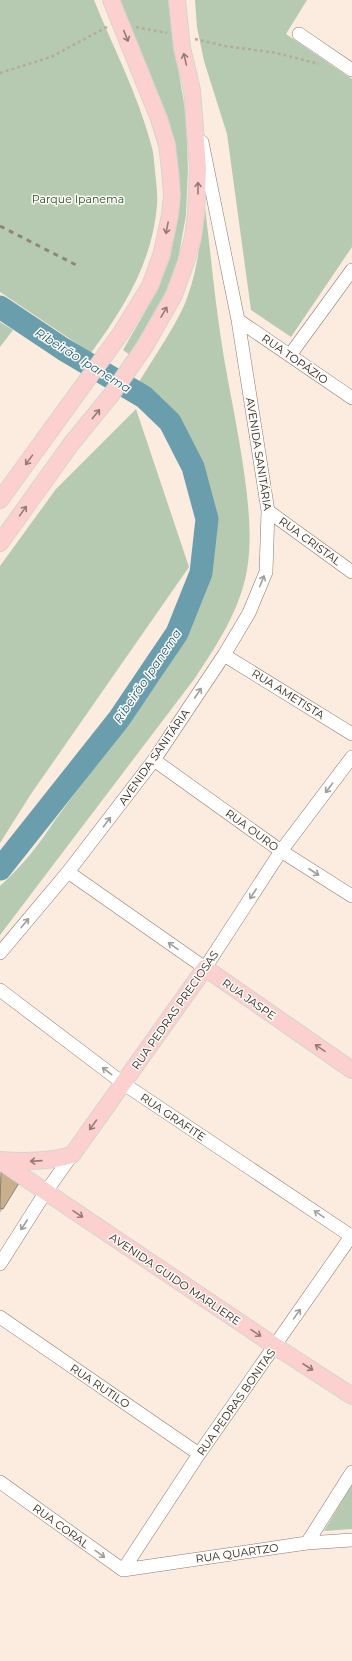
<svg xmlns="http://www.w3.org/2000/svg" width="352" height="1661" viewBox="0 0 352 1661" font-family="Montserrat,sans-serif">
	<defs>
		<filter id="shadow"><feDropShadow dx="-3.5" dy="3.5" stdDeviation="0" flood-color="#0004"/></filter>
	</defs>
	<rect width="100%" height="100%" fill="#fbecdf"/>
	<!-- green -->
	<path fill="#b6cab2" d="M0,0H94C113,47 138,95 151,144C154,153 154,162 155,171C156,182 158,194 157,205C152,263 125,306 91,353L0,292Z
		M120,0H171L174,44L186,115L188,169L186,215L178,260L166,292L130,355L123,350L158,289L170,258L178,215L180,196L175,143L168,118Z
		M195,0H307L286,34L352,79V247L291,337L251,310L227,134L204,61L197,27Z
		M204,200C210,246 214,293 221,339C228,386 239,432 245,479C249,509 252,540 247,570C240,610 217,645 195,678L0,935V886C22,866 39,845 55,820L158,682L176,654L206,576L214,538V511L209,484L198,459L172,410L139,382C154,357 171,333 183,308C198,274 201,237 204,200Z
		M0,322L13,330L0,347Z
		M136,409L189,567L31,794L0,843V566L56,489Z
		M352,1484V1529L324,1531Z"/>
	<g fill="none" stroke-linecap="round" stroke-linejoin="round">
		<!-- river -->
		<path stroke="#6b9ead" stroke-width="23" d="M0,307L63,349L144,397L170,422L193,467L207,519L201,573L177,633L119,719L0,869"/>
	</g>
	<!-- building -->
	<path fill="#cab08a" stroke="#8b8173" filter="url(#shadow)" d="M1,1172L19,1183L3,1209L0,1208Z"/>
	<g fill="none" stroke-linecap="round" stroke-linejoin="round">
		<!-- minor casing -->
		<g stroke="#887b6f" stroke-width="14">
			<path id="minor" d="M299,34L352,70
				M238,320L352,398
				M290,355L352,270
				M268,511L352,572
				M224,655L352,734
				M154,760L281,851L352,896
				M68,872L205,968L281,851L352,757
				M0,953L68,872L154,760L224,655L249,613L266,572L268,511L238,320L202,142
				M0,990L124,1084L351,1236
				M0,1264L45,1193L72,1155
				M0,1317L199,1454
				M0,1482L123,1570
				M307,1543L352,1472
				M123,1570L199,1454L352,1235
				M123,1570L307,1543L352,1540"/>
		</g>
		<!-- major casing -->
		<g stroke="#d5d4d3" stroke-width="18">
			<path id="major" d="M0,500L121,333L150,286L161,256L166,234L170,215L172,195L170,170L167,145L159,119L111,0
				M0,543L71,444L111,395L145,346L174,295L186,262L193,237L196,214L198,168L192,90L182,48L177,0
				M0,1160C25,1162 48,1162 72,1155L205,968L352,1070
				M0,1161L275,1346L352,1396"/>
		</g>
		<!-- path -->
		<path stroke="#b6aaa0" stroke-width="2.5" stroke-dasharray="3 3" stroke-linecap="butt" d="M136,27L167,33
			M195,39L225,46L277,53L319,64
			M0,73L51,57L107,27"/>
		<!-- minor -->
		<use href="#minor" stroke="#fff" stroke-width="13"/>
		<!-- major -->
		<use href="#major" stroke="#fcd0ce" stroke-width="16"/>
		<!-- rail -->
		<path stroke="#8f857c" stroke-width="3" stroke-dasharray="5 5" stroke-linecap="butt" d="M0,226L80,267"/>
	</g>
	<!-- one-way arrows -->
	<defs><path id="oneway-shaft" d="M-6 0H5M1.5-3L5.5 0L1.5 3" fill="none" stroke-width="1.6" stroke-linecap="round" stroke-linejoin="round"/></defs>
	<g stroke="#947b78">
		<use href="#oneway-shaft" transform="translate(126 36) rotate(68)"/>
		<use href="#oneway-shaft" transform="translate(185 59) rotate(-103)"/>
		<use href="#oneway-shaft" transform="translate(198 188) rotate(-90)"/>
		<use href="#oneway-shaft" transform="translate(167 228) rotate(101)"/>
		<use href="#oneway-shaft" transform="translate(164 312) rotate(-60)"/>
		<use href="#oneway-shaft" transform="translate(96 414) rotate(-51)"/>
		<use href="#oneway-shaft" transform="translate(29 460) rotate(126)"/>
		<use href="#oneway-shaft" transform="translate(23 511) rotate(-54)"/>
		<use href="#oneway-shaft" transform="translate(320 1048) rotate(-145)"/>
		<use href="#oneway-shaft" transform="translate(93 1125) rotate(126)"/>
		<use href="#oneway-shaft" transform="translate(36 1161) rotate(176)"/>
		<use href="#oneway-shaft" transform="translate(78 1214) rotate(34)"/>
		<use href="#oneway-shaft" transform="translate(256 1333) rotate(34)"/>
		<use href="#oneway-shaft" transform="translate(308 1367) rotate(33)"/>
	</g>
	<g stroke="#a09d9b">
		<use href="#oneway-shaft" transform="translate(262 581) rotate(-68)"/>
		<use href="#oneway-shaft" transform="translate(198 693) rotate(-56)"/>
		<use href="#oneway-shaft" transform="translate(329 788) rotate(127)"/>
		<use href="#oneway-shaft" transform="translate(107 822) rotate(-53)"/>
		<use href="#oneway-shaft" transform="translate(314 872) rotate(33)"/>
		<use href="#oneway-shaft" transform="translate(253 894) rotate(123)"/>
		<use href="#oneway-shaft" transform="translate(25 923) rotate(-50)"/>
		<use href="#oneway-shaft" transform="translate(173 946) rotate(-145)"/>
		<use href="#oneway-shaft" transform="translate(107 1071) rotate(-143)"/>
		<use href="#oneway-shaft" transform="translate(319 1214) rotate(-146)"/>
		<use href="#oneway-shaft" transform="translate(24 1225) rotate(123)"/>
		<use href="#oneway-shaft" transform="translate(297 1314) rotate(-55)"/>
		<use href="#oneway-shaft" transform="translate(100 1554) rotate(36)"/>
	</g>
	<g text-anchor="middle" dominant-baseline="central" stroke-width="3" stroke-linejoin="round" paint-order="stroke">
		<!-- park labels -->
		<g font-size="11" fill="#295222" stroke="#fefbf8">
			<text x="78" y="199">Parque Ipanema</text>
		</g>
		<!-- street labels -->
		<g font-size="11" fill="#2c2621" stroke="#fefbf8">
			<text transform="translate(295 359) rotate(35)">RUA TOPÁZIO</text>
			<text transform="translate(259 454) rotate(81)">AVENIDA SANITÁRIA</text>
			<text transform="translate(310 541) rotate(36)">RUA CRISTAL</text>
			<text transform="translate(288 694) rotate(32)">RUA AMETISTA</text>
			<text transform="translate(154 757) rotate(-55)">AVENIDA SANITÁRIA</text>
			<text transform="translate(252 830) rotate(36)">RUA OURO</text>
			<text transform="translate(249 999) rotate(35)">RUA JASPE</text>
			<text transform="translate(175 1010) rotate(-55)">RUA PEDRAS PRECIOSAS</text>
			<text transform="translate(173 1117) rotate(34)">RUA GRAFITE</text>
			<text transform="translate(175 1279) rotate(34)">AVENIDA GUIDO MARLIERE</text>
			<text transform="translate(100 1386) rotate(34)">RUA RUTILO</text>
			<text transform="translate(236 1402) rotate(-55)">RUA PEDRAS BONITAS</text>
			<text transform="translate(61 1526) rotate(36)">RUA CORAL</text>
			<text transform="translate(237 1553) rotate(-8)">RUA QUARTZO</text>
		</g>
		<!-- water labels -->
		<g font-size="12" font-style="italic" fill="#1a5f6f" stroke="#fefbf8">
			<text transform="translate(83 360) rotate(32)">Ribeirão Ipanema</text>
			<text transform="translate(147 676) rotate(-56)">Ribeirão Ipanema</text>
		</g>
	</g>
</svg>
